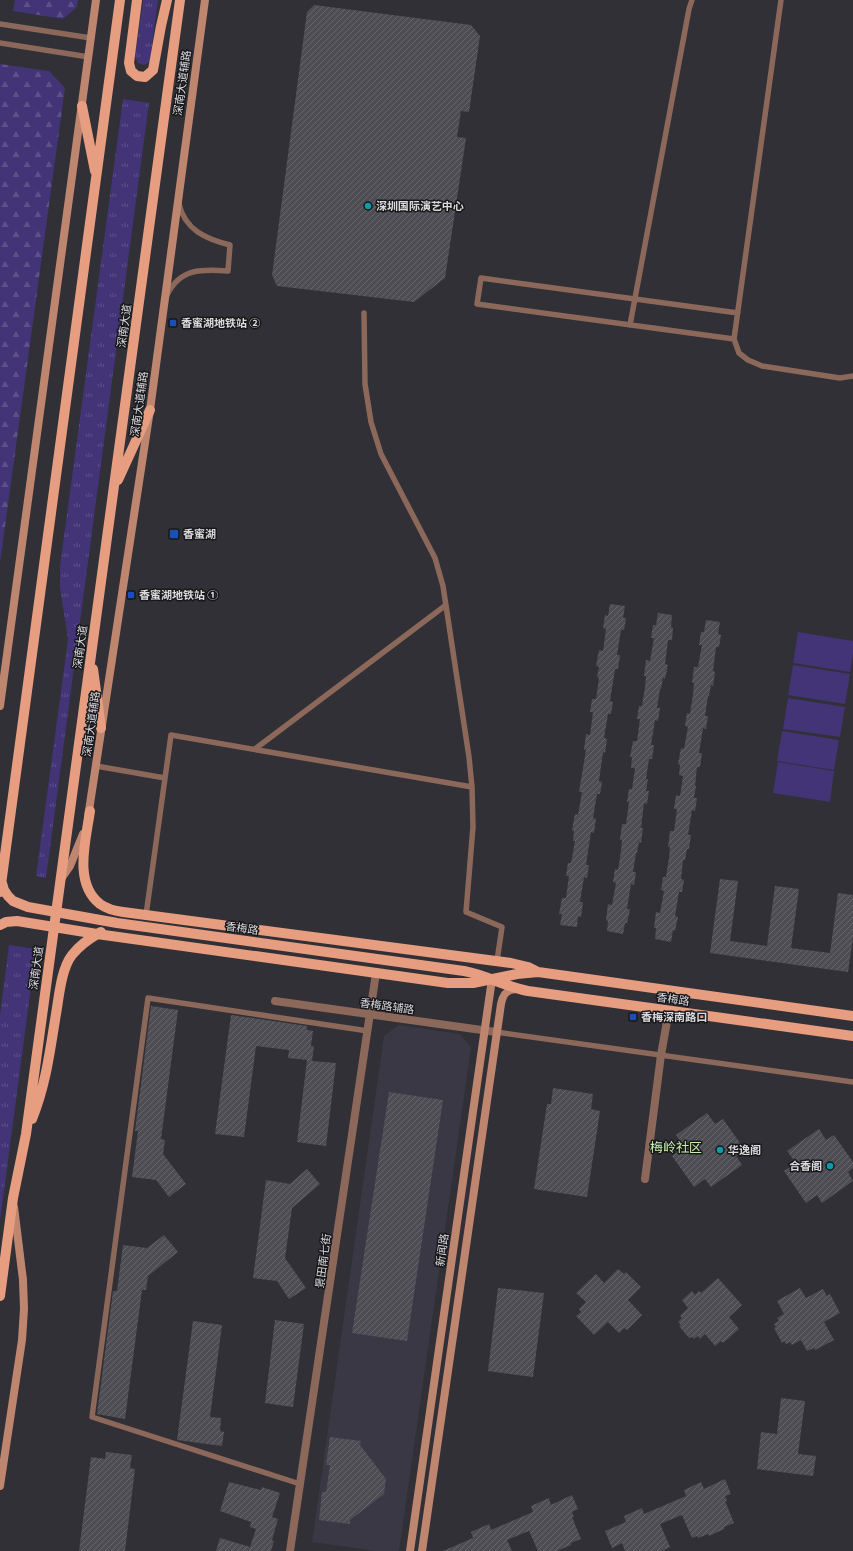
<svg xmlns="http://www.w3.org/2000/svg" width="853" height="1551" viewBox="0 0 853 1551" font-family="Poppins,'Noto Sans SC',sans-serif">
	<defs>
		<pattern id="grass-tufts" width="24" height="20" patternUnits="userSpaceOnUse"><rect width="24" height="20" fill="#423476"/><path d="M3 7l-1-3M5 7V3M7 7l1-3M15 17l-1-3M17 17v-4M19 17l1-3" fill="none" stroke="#5d5189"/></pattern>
		<pattern id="forest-firs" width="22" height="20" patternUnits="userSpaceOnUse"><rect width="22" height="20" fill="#423476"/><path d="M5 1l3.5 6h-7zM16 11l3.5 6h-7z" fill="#5d5189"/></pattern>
		<pattern id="building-hatch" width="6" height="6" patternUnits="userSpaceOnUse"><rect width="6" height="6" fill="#4e4d54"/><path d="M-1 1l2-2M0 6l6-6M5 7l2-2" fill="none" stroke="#67666c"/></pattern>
	</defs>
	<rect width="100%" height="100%" fill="#303036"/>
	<!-- built -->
	<path fill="#393844" d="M399,1025L460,1034L471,1048L399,1551H376L312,1542L384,1036Z"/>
	<!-- grass -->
	<path fill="url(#grass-tufts)" d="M143,0H158L150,60L148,63L144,65L138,63L135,56Z
		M123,99L149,103L46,878L36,876L68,639L60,588V566Z
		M9,945L36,949L0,1221V1015Z"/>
	<!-- forest -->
	<path fill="url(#forest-firs)" d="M15,0H78L77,7L63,19L13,11Z
		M0,64L49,71L65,88L0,563Z"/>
	<!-- pitch -->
	<path fill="#423476" d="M798,632L853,641V654L850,672L793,663Z
		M793,665L850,674L845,704L788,695Z
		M788,698L845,707L840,737L783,729Z
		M782,731L839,740L834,770L777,761Z
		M778,762L834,771L830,802L773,793Z"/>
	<!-- building -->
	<path fill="url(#building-hatch)" d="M314,5L471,25L480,36L469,112L461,111L457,137L466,138L445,278L414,302L277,286L272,275L307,12Z
		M610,604L625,606L623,618H626L624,630H621L617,655H620L618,669H615L610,701L613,702L611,714H608L604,738L607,739L605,753L603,752L599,781L602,782L600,794H597L593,818L596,819L594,833L591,832L586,865H589L587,878L584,877L580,902H583L581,917L578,916L577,927L560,925L562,914H559L562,898H566L569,876H566L568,863H571L575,841H573L574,831L572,830L575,814L578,815L582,792H579L586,750H584L586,734L590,735L593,712H590L592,699H596L599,678L597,677L599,667L596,666L599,650L603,651L606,629L603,628L605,615L608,616Z
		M658,613L672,615L671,627L673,628L672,640H668L665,664L668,665L665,679L663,678L661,689H660L657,708H660L658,721L655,720L651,745H654L652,759H649L646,779H648L646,791H649L647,804L644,803L641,828H643L641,843L639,842L637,853H636L633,872H636L634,885L631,884L627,909H630L627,923H625L623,934L607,931L608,921L606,920L608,904L612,905L616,883L613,882L615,869L618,870L621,851L622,840H620L622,824H626L629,802H627L629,789H632L635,768H631L632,757H630L633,741H637L640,719H637L639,706H642L645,687L646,676H644L646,660L650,661L654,638H651L653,625H656Z
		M706,620L720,622L718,634L721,635L719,647H716L713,671L715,672L713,686L711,685L709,696H708L705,716H708L706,729L703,728L699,753H702L700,767H697L695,786H696L694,798H697L695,811L692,810L688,835H691L689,849H687L685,860H683L681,879L684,880L682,892H679L675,916L678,917L675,931L673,930L671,942L655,939L656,928H654L656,912L660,913L664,891L661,890L663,877H666L669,858L670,847H668L670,831H674L677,809H674L676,795L680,796L683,776L679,775L680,765L678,764L681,748L684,749L688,727L685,726L687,713L690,714L693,694L694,683H692L694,667H698L702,645H699L701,632H704Z
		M720,879L738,881L730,941L767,946L775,886L799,889L791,948L830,953L838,893L853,895V938L848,972L710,953Z
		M151,1006L178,1010L161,1139L165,1140L163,1154L186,1184L169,1197L156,1180L132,1177L138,1131H135Z
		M231,1015L307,1026V1030L313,1031L311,1046H314L312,1061L336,1063L326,1146L297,1142L307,1060L288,1058L289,1050L256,1046L244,1137L215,1134Z
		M553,1088L593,1094L591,1109L600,1111L587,1197L534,1189L547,1104H551Z
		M389,1092L443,1100L407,1341L352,1333Z
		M707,1113L715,1124L723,1119L745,1150L736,1156L742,1165L711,1187L705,1179L694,1187L672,1156L684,1147L676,1135Z
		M819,1129L826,1140L834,1135L853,1162V1168L848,1172L853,1181L822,1203L817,1195L806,1203L784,1171L796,1163L787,1151Z
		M307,1169L320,1184L292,1208L285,1258L306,1288L289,1299L277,1281L253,1278L266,1180L290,1184Z
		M164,1235L178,1252L148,1276L146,1290H142L125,1419L97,1414L113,1291H117L123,1245L147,1248Z
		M618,1269L624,1274L626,1272L641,1287L628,1300L642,1315L627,1330L624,1328L619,1333L608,1322L594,1335L576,1316L581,1312L579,1309L586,1302L576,1293L596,1274L604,1283Z
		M718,1278L742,1305L729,1317L739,1329L723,1343L721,1341L715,1346L705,1334L700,1339L698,1336L694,1339L692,1337L689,1338L679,1326L681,1325L678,1322L682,1318L680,1316L688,1308L682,1300L692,1291L695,1295L699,1291L701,1293Z
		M498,1288L544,1293L533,1377L488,1371Z
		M800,1288L806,1298L823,1289L827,1296L830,1294L840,1313L824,1322L834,1340L815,1350L814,1348L807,1351L801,1340L792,1345L790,1342L786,1344L784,1341L782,1343L774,1328L776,1327L774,1324L779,1321L777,1318L784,1314L777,1301Z
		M275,1320L304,1324L293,1407L265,1403Z
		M193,1321L222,1325L210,1417L221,1418L220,1431L224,1432L222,1446L177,1440Z
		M781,1398L805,1401L798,1454L816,1456L813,1476L757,1469L761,1432L777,1434Z
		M330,1437L361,1441L360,1445L386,1479L384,1494L350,1520V1524L319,1520L322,1492H326L330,1465H326Z
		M106,1452L132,1455L130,1468L135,1469L125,1551H79L91,1457L105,1459Z
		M725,1479L731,1494L725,1496L727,1501H725L734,1523L724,1527V1529L709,1536L708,1534L698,1538L697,1536L692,1538L682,1515L660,1524L670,1547L662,1551H625L622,1543L612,1548L605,1531L626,1522L624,1516L642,1508L644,1514L686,1496L684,1490L701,1482L704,1489Z
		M229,1482L261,1490L262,1487L280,1493L272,1517L278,1519L272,1540L274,1541L271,1551H216L220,1538L250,1547L256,1529L250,1527L251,1522L220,1511Z
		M572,1495L578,1509L572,1512L574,1517H572L581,1539L571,1543V1545L557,1551H538L529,1531L507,1540L512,1551H443L473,1538L471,1532L489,1524L491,1530L533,1512L531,1506L549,1498L551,1505Z"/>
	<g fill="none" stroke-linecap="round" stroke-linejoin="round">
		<!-- lane -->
		<path stroke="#8c685a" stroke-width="5.5" d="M781,0L734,339L739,353L748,360L762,366L840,378L853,376
			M0,24L91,38
			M0,43L89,57
			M167,295C180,268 202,269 228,271L230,245C206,239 185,230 179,204
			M364,313L365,384L371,422L381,454L435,558L443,586L469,757L472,787L473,827L466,912L502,927L497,961
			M630,325L689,9L692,0
			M734,339L477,304L481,278L738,313
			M255,749L446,605
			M96,766L165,778
			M146,915L171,735L472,787
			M496,1032L853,1082
			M300,1484L92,1417L148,998L368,1031"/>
		<!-- street -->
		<path stroke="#8c685a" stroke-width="8" d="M275,1001L496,1032
			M645,1179L661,1055L669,1010
			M290,1551L376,973"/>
		<!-- secondary -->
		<path stroke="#bf866f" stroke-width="8" d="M0,706L96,0
			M88,817L150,410L205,0
			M61,879L70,866L83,834
			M0,1486L22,1340L24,1309L23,1280L14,1207
			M410,1551L492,979
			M422,1551L501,1004C503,994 507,989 517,989"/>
		<!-- primary -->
		<path stroke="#e69d80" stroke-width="10" d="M137,0L129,63L131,71L137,76L145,77L153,70L161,26L167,0
			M82,106L95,171
			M118,480L150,410
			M93,669L101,728
			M90,811C86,840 73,883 100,904C107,909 115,911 123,912L511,963L528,967L536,971
			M2,883L4,890L8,896L13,901L28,907L117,923L464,971C486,975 506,987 528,991L853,1036
			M0,892L120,0
			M0,925L6,922L17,921L97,934L448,983H473L517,974L538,972L853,1016
			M32,1119C46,1085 50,1050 56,1014C59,997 61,969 72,955C79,946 90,938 101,932
			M0,1296L13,1198L26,1134L180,0"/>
	</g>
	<!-- markers -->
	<g fill="#0f9aa8" stroke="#18181b" stroke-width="1.5">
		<circle cx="368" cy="206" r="4"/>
		<circle cx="720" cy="1150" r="4"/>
		<circle cx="830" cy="1166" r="4"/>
	</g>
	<g fill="#1a4fb4" stroke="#18181b" stroke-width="1.5">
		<rect x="169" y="319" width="8" height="8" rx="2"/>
		<rect x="169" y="529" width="10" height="10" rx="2"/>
		<rect x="127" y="591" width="8" height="8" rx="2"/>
		<rect x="629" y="1013" width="8" height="8" rx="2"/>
	</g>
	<g text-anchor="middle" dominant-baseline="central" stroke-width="3" stroke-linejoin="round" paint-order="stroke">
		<!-- street labels -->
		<g font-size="11" fill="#dadade" stroke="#18181b">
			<text transform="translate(182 83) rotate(-82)">深南大道辅路</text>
			<text transform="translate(124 326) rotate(-82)">深南大道</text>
			<text transform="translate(139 404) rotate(-82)">深南大道辅路</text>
			<text transform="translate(80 647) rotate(-82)">深南大道</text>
			<text transform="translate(91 724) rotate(-82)">深南大道辅路</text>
			<text transform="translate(242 928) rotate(8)">香梅路</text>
			<text transform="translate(36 968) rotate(-82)">深南大道</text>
			<text transform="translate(673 999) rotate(8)">香梅路</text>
			<text transform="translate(387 1006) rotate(8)">香梅路辅路</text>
			<text transform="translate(442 1250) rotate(-82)">新闻路</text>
			<text transform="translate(323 1261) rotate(-82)">景田南七街</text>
		</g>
		<!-- poi labels -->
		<g font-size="11" font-weight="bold" fill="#dadade" stroke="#18181b" text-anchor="start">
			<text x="376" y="206">深圳国际演艺中心</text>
			<text x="181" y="323">香蜜湖地铁站 ②</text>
			<text x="183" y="534">香蜜湖</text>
			<text x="139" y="595">香蜜湖地铁站 ①</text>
			<text x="641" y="1017">香梅深南路口</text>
			<text x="728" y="1150">华逸阁</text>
			<text x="822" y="1166" text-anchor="end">合香阁</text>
		</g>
		<!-- quarter labels -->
		<g font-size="13" fill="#c5f0ad" stroke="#18181b">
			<text x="676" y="1147">梅岭社区</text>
		</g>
	</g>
</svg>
